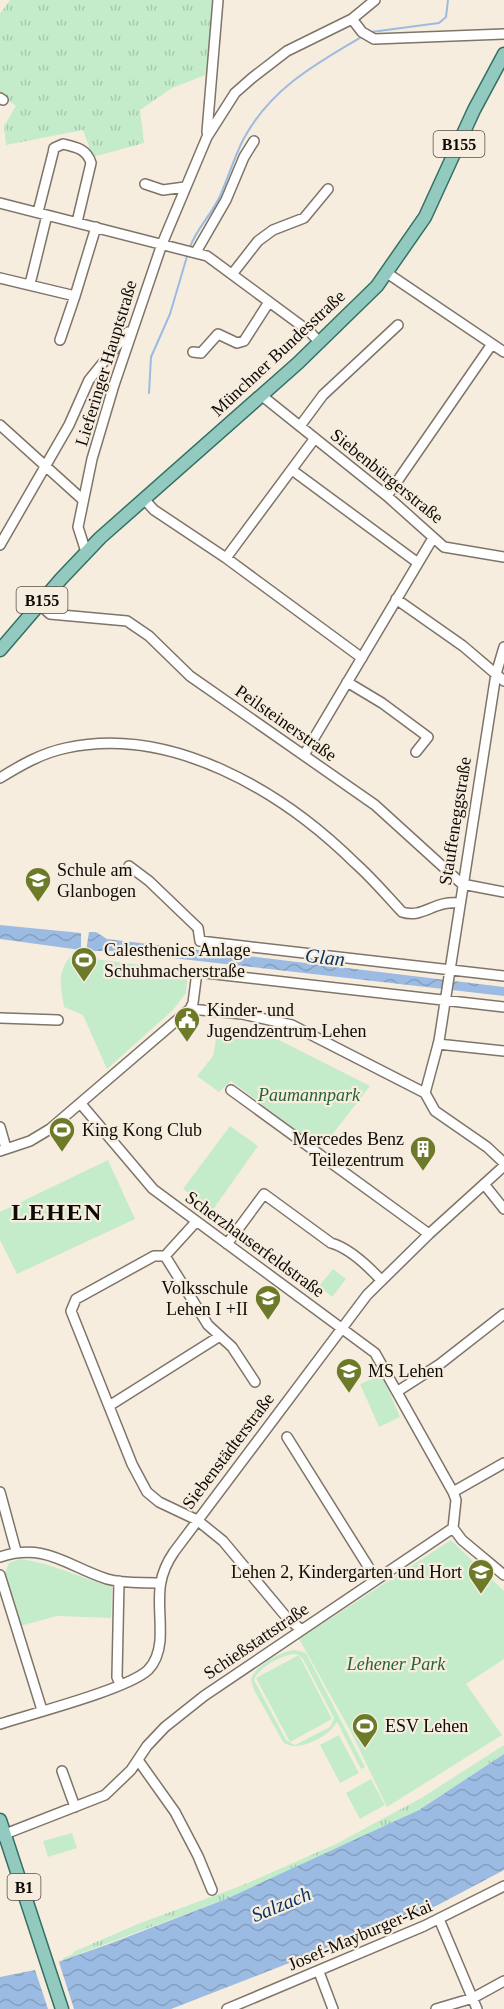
<svg xmlns="http://www.w3.org/2000/svg" width="504" height="2009" viewBox="0 0 504 2009" font-family="Georgia,serif">
	<defs>
		<pattern id="grass-tufts" width="24" height="20" patternUnits="userSpaceOnUse" patternTransform="scale(1.5)"><rect width="24" height="20" fill="#c4eccb"/><path d="M3 7l-1-3M5 7V3M7 7l1-3M15 17l-1-3M17 17v-4M19 17l1-3" fill="none" stroke="#a7c9ad"/></pattern>
		<pattern id="water-waves" width="16" height="10" patternUnits="userSpaceOnUse" patternTransform="scale(1.5)"><rect width="16" height="10" fill="#9cbbe2"/><path d="M0 5q4-4 8 0t8 0" fill="none" stroke="#859fc0"/></pattern>
	</defs>
	<rect width="100%" height="100%" fill="#f7eddf"/>
	<!-- grass -->
	<path fill="url(#grass-tufts)" d="M10,0H217L208,74L172,88L140,110L144,143L93,157L83,130L6,145L4,126L16,106L0,95V14Z
		M504,1745V1754L419,1810L355,1841L226,1899L63,1960V1958L73,1954V1952L138,1924L243,1885L336,1844L423,1797Z"/>
	<!-- green -->
	<path fill="#c4eccb" fill-rule="evenodd" d="M71,956L188,971L186,993L173,1010L107,1069L83,1015L64,1007C61,987 56,973 71,956Z
		M218,1028L259,1034L281,1041L370,1086L321,1149L231,1081L219,1092L197,1076L213,1056Z
		M230,1126L258,1146L212,1211L183,1189Z
		M108,1160L135,1219L17,1274L0,1240V1212Z
		M333,1269L346,1279L332,1297L319,1286Z
		M382,1375L400,1417L379,1427L360,1384Z
		M451,1540L504,1591V1659L466,1684L502,1735L387,1807L351,1732L299,1639Z
		M20,1559C52,1563 81,1578 112,1587L111,1618L57,1616L20,1626L5,1573L9,1563Z
		M295,1650L306,1653L365,1767L361,1769L337,1722C330,1736 297,1754 283,1742L254,1690L251,1680C254,1666 281,1651 295,1650ZM294,1654L299,1655L256,1678L290,1742L332,1719L299,1655L303,1659L334,1718L330,1727L295,1745L286,1740L254,1680C258,1668 282,1655 294,1654Z
		M339,1735L359,1773L340,1783L320,1745Z
		M371,1779L385,1805L360,1819L346,1793Z
		M72,1833L77,1848L48,1857L43,1841Z"/>
	<!-- water -->
	<path fill="url(#water-waves)" d="M0,925L81,933V950L0,939Z
		M89,932H96L107,939L504,987V996L111,951H86Z
		M504,1754V1870L436,1906L171,2009H0V1977L35,1970L109,1944L226,1899L419,1810Z"/>
	<!-- pier -->
	<path fill="#f7eddf" d="M58,1959L74,2009H48L34,1967Z"/>
	<g fill="none" stroke-linecap="round" stroke-linejoin="round">
		<!-- stream -->
		<path stroke="#9cbbe2" stroke-width="2" d="M371,32L439,23L446,17L448,0
			M190,247C197,228 212,214 220,196C228,178 234,158 243,140C270,89 315,64 363,36
			M149,393L151,357L170,314L188,253"/>
		<!-- minor casing -->
		<g stroke="#7e7469" stroke-width="12">
			<path id="minor" d="M352,19L362,32L374,39L504,34
				M0,98L3,100
				M207,132L218,0
				M145,184L163,190L185,187
				M0,203L207,256L310,332L320,343
				M38,212L53,153L54,148L63,144C76,147 87,149 91,163L77,222
				M196,252L226,200L244,157L254,141
				M233,273L258,241L273,230L304,218L328,189
				M387,273L504,352
				M0,278L75,296L96,227
				M30,284L47,215
				M60,340L75,296
				M193,352L201,353L218,334L237,343L244,341L269,302
				M261,395L387,496L444,547L504,557
				M0,425L83,500
				M300,426L323,395L398,325
				M292,470L418,563
				M387,496L492,344
				M144,499L154,510L226,558L362,658
				M0,545L69,425L89,380L128,332
				M86,552L78,527L92,459L114,385L162,244L207,137L235,93L252,78L287,51L352,19L375,0
				M226,558L315,438
				M396,599L463,646L504,681
				M39,604L50,614L127,621L149,636L190,676L375,805L462,884L504,892
				M504,647L496,674L439,1041L425,1093L435,1111L487,1147L504,1163
				M347,682L382,703L428,737L416,752
				M304,755L433,538
				M0,778C21,765 42,753 66,748C171,725 282,791 355,863C372,878 387,896 402,912C423,919 434,900 459,903
				M129,866L149,881L198,928L200,941L504,976
				M190,1009L242,1014L292,1025L425,1093
				M0,1018L58,1020
				M438,1044L504,1051
				M231,1090L429,1234
				M81,1104L153,1189L375,1353L453,1492
				M0,1127L6,1148
				M0,1151L30,1141L50,1129L190,1009L193,1003L197,972L504,1007
				M484,1184L504,1209
				M195,1223L165,1256H154L76,1299L71,1311L132,1464L147,1492L159,1502L197,1520L223,1541L288,1619L302,1630
				M227,1244L264,1194L331,1243C349,1248 368,1266 381,1280
				M165,1256L208,1325L232,1347L255,1382
				M398,1391L440,1364L504,1314
				M109,1406L220,1336
				M287,1437L376,1579
				M0,1492L16,1551
				M453,1528L462,1540L504,1575
				M0,1557C45,1542 67,1566 107,1579C124,1584 142,1582 159,1583
				M0,1575L42,1710
				M119,1581L117,1677L120,1684
				M0,1724C31,1714 128,1689 148,1670C155,1663 159,1651 160,1641C162,1605 152,1584 174,1552L367,1295L429,1234L504,1166
				M138,1760L175,1812L198,1856L212,1890
				M62,1771L75,1807
				M0,1836L105,1795L131,1770L147,1746L165,1727L204,1696L453,1528L456,1500L453,1492L504,1463
				M439,1919L477,2009
				M319,1972L333,2009
				M227,2009L424,1926L504,1886
				M436,2009L473,1998L504,1981"/>
		</g>
		<!-- major casing -->
		<g stroke="#347064" stroke-width="15">
			<path id="major" d="M0,650L61,579L100,538L298,363L377,286L425,217L474,110L504,54
				M0,1820L62,2009"/>
		</g>
		<!-- minor -->
		<use href="#minor" stroke="#fff" stroke-width="9"/>
		<!-- major -->
		<use href="#major" stroke="#92cac0" stroke-width="12"/>
	</g>
	<!-- icons -->
	<defs>
		<g id="school-pin" transform="scale(1.35)"><path d="M0 17L-7.5 6A9.5 9.5 0 1 1 7.5 6Z" fill="#6d7b29" stroke="#f7eddf"/><path d="M0-5L7-2L0 1L-7-2ZM-4 1L0 2.5L4 1V4Q0 6-4 4Z" fill="#fff"/></g>
		<g id="stadium-pin" transform="scale(1.35)"><path d="M0 17L-7.5 6A9.5 9.5 0 1 1 7.5 6Z" fill="#6d7b29" stroke="#f7eddf"/><path d="M0-5a6.5 5 0 1 0 0 10a6.5 5 0 1 0 0-10ZM-3.5-1.8h7v3.6h-7Z" fill="#fff"/></g>
		<g id="civic-pin" transform="scale(1.35)"><path d="M0 17L-7.5 6A9.5 9.5 0 1 1 7.5 6Z" fill="#6d7b29" stroke="#f7eddf"/><path d="M-.6-6.5H3V-4.5H.6V-3L4-1V1h2V6H-6V1h2V-1L-.6-3ZM-1.2 2.5V6h2.4V2.5Z" fill="#fff"/></g>
		<g id="building-pin" transform="scale(1.35)"><path d="M0 17L-7.5 6A9.5 9.5 0 1 1 7.5 6Z" fill="#6d7b29" stroke="#f7eddf"/><path d="M-4-6H4V6H1V3H-1V6H-4ZM-2.5-4.3h1.7v1.8h-1.7ZM.8-4.3h1.7v1.8H.8ZM-2.5-1h1.7V.8h-1.7ZM.8-1h1.7V.8H.8Z" fill="#fff"/></g>
	</defs>
	<g fill-rule="evenodd">
		<use href="#school-pin" x="38" y="880"/>
		<use href="#stadium-pin" x="84" y="960"/>
		<use href="#civic-pin" x="187" y="1020"/>
		<use href="#stadium-pin" x="62" y="1130"/>
		<use href="#building-pin" x="423" y="1149"/>
		<use href="#school-pin" x="268" y="1298"/>
		<use href="#school-pin" x="349" y="1371"/>
		<use href="#school-pin" x="481" y="1572"/>
		<use href="#stadium-pin" x="365" y="1726"/>
	</g>
	<g text-anchor="middle" dominant-baseline="central" stroke-width="4.5" stroke-linejoin="round" paint-order="stroke">
		<!-- shield labels -->
		<g fill="#f7eddf" stroke="#544f48" stroke-width="1.5">
			<rect x="433.5" y="131" width="51" height="26" rx="4.5"/>
			<rect x="16.5" y="587" width="51" height="26" rx="4.5"/>
			<rect x="7.5" y="1874" width="33" height="26" rx="4.5"/>
		</g>
		<g font-size="16" font-weight="bold" fill="#0e0b07">
			<text x="459" y="144">B155</text>
			<text x="42" y="600">B155</text>
			<text x="24" y="1887">B1</text>
		</g>
		<!-- street labels -->
		<g font-size="18" fill="#0e0b07" stroke="#f7eddf">
			<text transform="translate(278 353) rotate(-43)">Münchner Bundesstraße</text>
			<text transform="translate(106 363) rotate(-73)">Lieferinger Hauptstraße</text>
			<text transform="translate(387 476) rotate(39)">Siebenbürgerstraße</text>
			<text transform="translate(286 723) rotate(35)">Peilsteinerstraße</text>
			<text transform="translate(455 821) rotate(-81)">Stauffeneggstraße</text>
			<text transform="translate(255 1244) rotate(36)">Scherzhauserfeldstraße</text>
			<text transform="translate(228 1451) rotate(-53)">Siebenstädterstraße</text>
			<text transform="translate(256 1641) rotate(-34)">Schießstattstraße</text>
			<text transform="translate(360 1935) rotate(-23)">Josef-Mayburger-Kai</text>
		</g>
		<!-- poi labels -->
		<g font-size="18" fill="#0e0b07" stroke="#f7eddf" text-anchor="start">
			<text x="57" y="870">Schule am<tspan x="57" dy="21">Glanbogen</tspan></text>
			<text x="104" y="950">Calesthenics Anlage<tspan x="104" dy="21">Schuhmacherstraße</tspan></text>
			<text x="207" y="1010">Kinder- und<tspan x="207" dy="21">Jugendzentrum Lehen</tspan></text>
			<text x="82" y="1130">King Kong Club</text>
			<text x="404" y="1139" text-anchor="end">Mercedes Benz<tspan x="404" dy="21">Teilezentrum</tspan></text>
			<text x="248" y="1288" text-anchor="end">Volksschule<tspan x="248" dy="21">Lehen I +II</tspan></text>
			<text x="368" y="1371">MS Lehen</text>
			<text x="462" y="1572" text-anchor="end">Lehen 2, Kindergarten und Hort</text>
			<text x="385" y="1726">ESV Lehen</text>
		</g>
		<!-- park labels -->
		<g font-size="18" font-style="italic" fill="#256338" stroke="#f7eddf">
			<text x="309" y="1095">Paumannpark</text>
			<text x="396" y="1664">Lehener Park</text>
		</g>
		<!-- water labels -->
		<g font-size="20" font-style="italic" fill="#093564" stroke="#f7eddf">
			<text transform="translate(325 957) rotate(6)">Glan</text>
			<text transform="translate(281 1904) rotate(-22)">Salzach</text>
		</g>
		<!-- district labels -->
		<g font-size="24" font-weight="bold" letter-spacing="1.5" fill="#0e0b07" stroke="#f7eddf">
			<text x="57" y="1212">LEHEN</text>
		</g>
	</g>
</svg>
